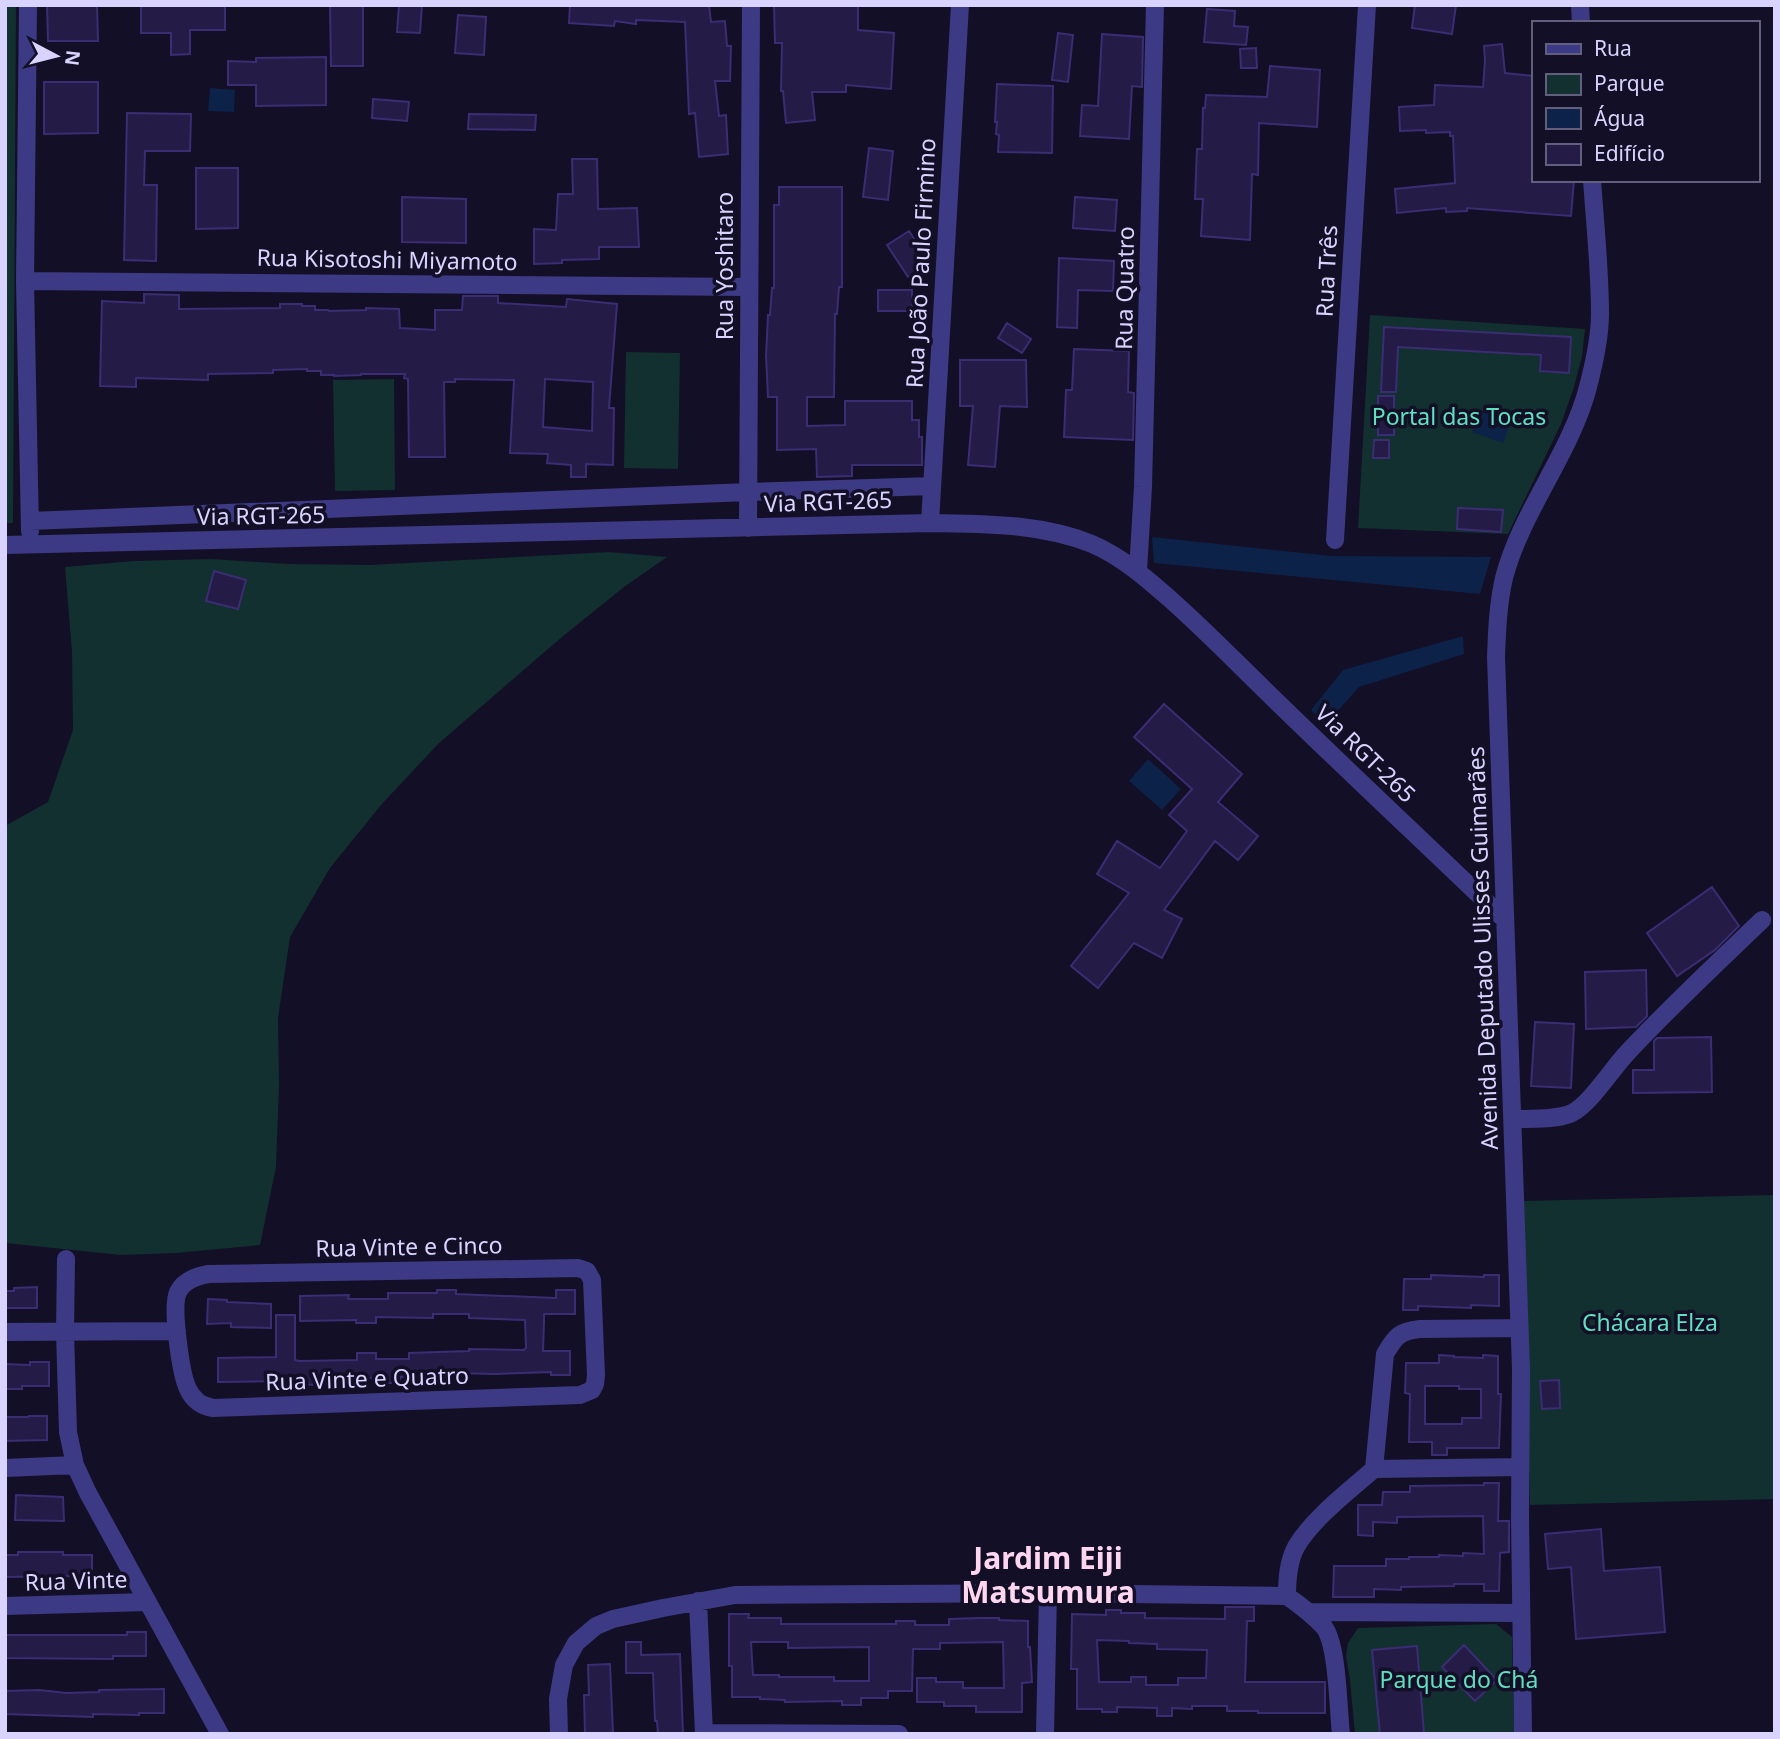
<svg xmlns="http://www.w3.org/2000/svg" width="1780" height="1739" viewBox="0 0 1780 1739" font-family="'Noto Sans',sans-serif">
	<rect width="100%" height="100%" fill="#130f26"/>
	<!-- green -->
	<path fill="#12302f" d="M5,5H16L13,523H5Z
		M1370,315L1585,329L1582,356L1574,387L1561,424L1508,534L1358,528Z
		M626,352L680,353L678,469L624,468Z
		M394,379L395,490L335,491L333,380Z
		M609,552L667,557L624,587L562,637L438,744L381,805L330,868L290,937L278,1018L279,1086L276,1167L260,1245L176,1253L121,1255L5,1243V826L48,802L73,730L72,651L65,567L133,561L211,559L289,564L370,565Z
		M1775,1195V1499L1530,1505L1523,1201Z
		M1496,1624L1512,1637L1514,1734H1355L1350,1680L1346,1656L1348,1643L1358,1628Z"/>
	<!-- water -->
	<path fill="#0c2248" d="M210,88L235,90L234,112L208,111Z
		M1479,410L1511,421L1503,443L1472,432Z
		M1152,537L1331,556L1491,557L1480,594L1154,563Z
		M1463,636L1464,654L1359,687L1326,724L1311,710L1343,670Z
		M1148,759L1181,789L1162,810L1129,781Z"/>
	<!-- building -->
	<path fill="#241b47" stroke="#3b2d73" stroke-width="2" fill-rule="evenodd" d="M47,5H97L98,41H48Z
		M141,5H225V30H190V54L171,55V33H141Z
		M330,5H363V66H331Z
		M399,5H422L420,33L397,32Z
		M570,5H709L711,22L725,21L727,46H731L730,81H715L719,116L726,115L728,154L699,157L695,113L689,114L685,22L636,20V24L615,21L614,26L569,23Z
		M774,5H858V30L894,33L891,89L846,85V92H812L815,120L786,123L783,91H781L782,43H775Z
		M1415,5H1456L1452,34L1412,28Z
		M1207,9L1235,11L1234,26L1248,27L1246,45L1204,42Z
		M458,15L486,17L484,55L455,53Z
		M1058,33L1073,35L1068,82L1052,80Z
		M1102,34L1143,37L1142,87L1132,86L1129,139L1080,136L1082,105L1098,106Z
		M1502,44L1505,73L1533,76V180H1574L1571,216L1467,208V211L1446,212V208L1397,213L1395,189L1455,183L1453,136H1450V132L1426,133V130L1400,131L1399,107L1434,105L1435,85L1483,87L1485,61L1484,46Z
		M1256,48L1257,68H1241L1240,49Z
		M326,57V105L256,106V85H228V61L256,62V58Z
		M1270,66L1320,70L1317,127L1259,123L1258,175L1252,174L1250,240L1201,236L1203,199H1195L1197,149H1202L1203,108H1205L1206,95L1267,97Z
		M44,82H98V133L44,134Z
		M997,84L1053,86L1052,153L998,152L999,135L996,134L997,122H995Z
		M373,99L409,102L407,121L372,118Z
		M127,113L191,114L190,151H145L144,185H157L156,261L124,260Z
		M469,114L536,115L535,130L468,129Z
		M869,148L893,151L888,200L863,197Z
		M572,159H597L598,209L637,208L639,247H599V259L562,260V263L534,264V229L556,230L558,194H573Z
		M196,168H238V228L196,229Z
		M779,187H842V287H839L837,314H835L834,397H807V426L845,425V401H912V420H919V437H922V465H852V476L817,477L816,449L777,450V397H768L766,356L768,315H770L772,288H774V205H779Z
		M402,197L466,199V243L402,242Z
		M1075,197L1117,200L1115,231L1073,228Z
		M909,231L930,263L908,277L887,245Z
		M1059,258L1114,261L1113,291L1078,290L1077,328L1057,327Z
		M878,290H912V311H878Z
		M144,294L179,295V309L280,308V304H302V306H315V310H328L329,311L366,310V308L399,309L400,328L435,330V310H462L463,296H498V303L566,307L567,299L617,304L609,408H614L613,465L586,464V477H571V465L547,463L548,454L510,453L514,380L455,379V382H444L445,457H409L408,379L404,378L405,374H361V375L334,376V375H321V371H307V369L273,370V373L208,374V380L136,378V387L100,386L102,301L144,303ZM545,379L593,382L592,431L543,427Z
		M1007,323L1031,339L1022,353L998,338Z
		M1384,327L1571,337L1569,373L1540,371L1541,355L1398,347L1396,392H1381Z
		M1074,349L1129,351L1128,392L1134,393L1133,440L1064,437L1066,390H1072Z
		M960,360H1026L1027,407L1000,406L995,467L968,465L973,406H960Z
		M1378,396H1394V435H1378Z
		M1374,440H1389V458H1373Z
		M1458,508L1503,510L1501,532L1457,529Z
		M214,571L246,580L238,609L206,601Z
		M1164,704L1242,774L1218,802L1258,836L1238,860L1215,841L1164,910L1182,919L1162,958L1134,943L1098,988L1071,966L1129,893L1097,874L1117,841L1160,868L1187,831L1169,815L1192,789L1134,737Z
		M1712,887L1739,926L1715,950L1677,976L1647,933Z
		M1646,970L1647,1016L1636,1027L1586,1029L1585,972Z
		M1535,1022L1574,1024L1571,1088L1531,1086Z
		M1711,1037L1712,1092L1633,1093V1070H1654V1041L1657,1038Z
		M1431,1275L1484,1277V1275H1499V1306L1471,1305V1308L1418,1306V1310H1403L1404,1279H1431Z
		M37,1287V1308H5V1291H14V1288Z
		M437,1290H456V1294L556,1298V1290H575V1314H544V1322L543,1351H570V1375H551V1372L495,1374L453,1373V1375H428V1377H400V1383H381V1378H351L350,1385H323L280,1384V1381L218,1382V1358L276,1357V1315H295V1360L299,1361L357,1360V1353H376V1359H409V1353L469,1351V1349L524,1350L526,1348L525,1320L469,1318V1314H433V1318L376,1317V1323H356V1320L300,1321V1296L349,1295L348,1299H388V1293H437Z
		M208,1299L227,1300V1302L271,1304V1328L231,1327V1323L207,1324Z
		M1439,1355L1454,1356V1357L1483,1358V1355L1498,1356V1394H1501L1499,1448H1447V1455H1432V1442H1409L1410,1394L1405,1393L1406,1363H1439ZM1425,1386H1459V1389H1481V1418H1462V1424H1425Z
		M30,1362H49V1386H22V1389H5V1364L30,1365Z
		M1559,1380L1560,1408L1542,1409L1540,1381Z
		M29,1416H47V1440L5,1441V1417H28Z
		M1484,1483H1499L1498,1521H1509V1552L1500,1553L1499,1591H1484V1584H1454V1586L1401,1587V1590L1374,1589V1597H1333L1334,1566H1386V1559H1409V1557H1439V1555L1463,1556V1553L1484,1554L1483,1516L1397,1517V1523L1373,1522V1536L1358,1535V1505H1382L1383,1492H1410V1486L1484,1485Z
		M16,1495L63,1497L64,1521L15,1520Z
		M1601,1529L1604,1571L1660,1567L1665,1632L1576,1639L1571,1567L1548,1569L1545,1534Z
		M18,1552H63V1555H92V1579H73V1576L5,1577V1555H18Z
		M1225,1607H1254V1621H1247L1245,1682H1325V1713H1258V1711H1227V1706H1192V1709L1172,1708V1716H1157V1708L1117,1707V1712H1102V1709H1077V1669H1071L1072,1614L1106,1615V1610H1121V1613H1145V1618L1225,1619ZM1097,1640L1129,1641V1643L1157,1644V1649L1207,1650L1206,1678H1178V1685H1146V1677H1131V1682H1099Z
		M729,1614H749L748,1618H781V1624H896V1621H915V1625H949V1619L980,1618H999V1620L1028,1621V1647H1030L1032,1682L1022,1683V1712H976V1706H944V1702H917V1678H936V1682H963V1688H1004L1003,1642L940,1643V1649H913L912,1691H888V1698H861V1705H842V1701L785,1702V1700L760,1699V1697H732V1666H729ZM751,1642H788V1648L869,1647V1681H834V1677H779V1675H753Z
		M127,1632H146V1656H113V1659L5,1658V1635H127Z
		M626,1642H641V1655L680,1654L683,1734H658L657,1721H655L653,1673H626Z
		M1464,1645L1497,1680L1475,1701L1442,1667Z
		M1417,1646L1424,1734H1380L1372,1650Z
		M610,1664L613,1733L585,1734L584,1695H589L588,1665Z
		M164,1689V1713H139V1715L93,1714V1717L5,1714V1691L40,1690L66,1693L99,1692V1690Z"/>
	<g fill="none" stroke-linecap="round" stroke-linejoin="round">
		<!-- minor -->
		<path stroke="#3d3a85" stroke-width="18" d="M28,5L25,281L30,531
			M1580,5L1581,23
			M25,281L748,287
			M30,521L748,492L932,486
			M930,523L960,5
			M748,528L751,5
			M1335,540L1367,5
			M5,545L930,523C984,524 1041,523 1092,544C1122,557 1146,578 1170,599C1206,631 1239,665 1273,698C1350,773 1427,845 1504,919
			M1138,571L1143,487L1155,5
			M1513,1119C1530,1119 1557,1120 1572,1113C1590,1104 1612,1069 1627,1053C1670,1007 1716,964 1762,920
			M66,1259L65,1332L68,1432L75,1465L88,1493L220,1734
			M578,1268L587,1271L592,1280L596,1375L595,1384L592,1390L580,1395L213,1408C201,1406 193,1400 188,1389C181,1375 171,1307 178,1292C184,1280 196,1276 209,1274Z
			M5,1332L177,1331
			M5,1468L75,1465
			M1374,1469L1520,1467
			M1287,1596C1287,1579 1288,1562 1296,1547C1312,1519 1349,1491 1374,1469L1385,1354C1395,1337 1399,1331 1420,1329L1519,1328
			M1287,1596C1300,1605 1313,1615 1324,1627C1338,1645 1338,1710 1341,1734
			M698,1601L704,1734
			M5,1606L148,1602
			M1309,1612L1521,1613
			M704,1733L899,1734
			M559,1734L558,1699L564,1665L576,1643L596,1626L613,1619L663,1608L735,1595L1048,1593L1287,1596
			M1045,1734L1048,1593
			M1523,1734L1520,1519L1521,1369L1496,657C1497,630 1498,604 1504,578C1521,512 1571,453 1588,387C1594,364 1600,338 1600,314C1600,269 1595,224 1592,180"/>
	</g>
	<g text-anchor="middle" dominant-baseline="central" stroke-width="7" stroke-linejoin="round" paint-order="stroke">
		<!-- street labels -->
		<g font-size="23" fill="#d9d4ff" stroke="#130f26">
			<text transform="translate(387 259) rotate(1)">Rua Kisotoshi Miyamoto</text>
			<text transform="translate(920 263) rotate(-87)">Rua João Paulo Firmino</text>
			<text transform="translate(724 266) rotate(-90)">Rua Yoshitaro</text>
			<text transform="translate(1326 271) rotate(-87)">Rua Três</text>
			<text transform="translate(1124 288) rotate(-89)">Rua Quatro</text>
			<text transform="translate(828 501) rotate(-2)">Via RGT-265</text>
			<text transform="translate(261 515) rotate(-1)">Via RGT-265</text>
			<text transform="translate(1366 753) rotate(44)">Via RGT-265</text>
			<text transform="translate(1482 948) rotate(-92)">Avenida Deputado Ulisses Guimarães</text>
			<text transform="translate(409 1246) rotate(-1)">Rua Vinte e Cinco</text>
			<text transform="translate(367 1378) rotate(-2)">Rua Vinte e Quatro</text>
			<text transform="translate(76 1580) rotate(-2)">Rua Vinte</text>
		</g>
		<!-- park labels -->
		<g font-size="23" fill="#5fe0c0" stroke="#130f26">
			<text x="1459" y="416">Portal das Tocas</text>
			<text x="1650" y="1322">Chácara Elza</text>
			<text x="1459" y="1679">Parque do Chá</text>
		</g>
		<!-- district labels -->
		<g font-size="30" font-weight="bold" fill="#ffd6f0" stroke="#130f26">
			<text x="1048" y="1557">Jardim Eiji<tspan x="1048" dy="34">Matsumura</tspan></text>
		</g>
	</g>
	<!-- border -->
	<rect width="1780" height="1739" fill="none" stroke="#d9d4ff" stroke-width="14"/>
	<!-- legend -->
	<rect x="1532" y="21" width="228" height="161" fill="#130f26" stroke="#625e7d" stroke-width="2"/>
	<rect x="1546" y="44" width="35" height="10" fill="#3d3a85" stroke="#625e7d" stroke-width="2"/>
	<text x="1594" y="56" font-size="21" fill="#d9d4ff">Rua</text>
	<rect x="1546" y="74" width="35" height="21" fill="#12302f" stroke="#625e7d" stroke-width="2"/>
	<text x="1594" y="91" font-size="21" fill="#d9d4ff">Parque</text>
	<rect x="1546" y="108" width="35" height="21" fill="#0c2248" stroke="#625e7d" stroke-width="2"/>
	<text x="1594" y="126" font-size="21" fill="#d9d4ff">Água</text>
	<rect x="1546" y="144" width="35" height="21" fill="#241b47" stroke="#625e7d" stroke-width="2"/>
	<text x="1594" y="161" font-size="21" fill="#d9d4ff">Edifício</text>
	<!-- north arrow -->
	<g transform="translate(56 56) rotate(97)" stroke="#130f26" stroke-width="5" paint-order="stroke">
	<path d="M0-5L12 26L0 18L-12 26Z" fill="#d9d4ff"/>
	<text y="-10" font-size="19" font-weight="bold" text-anchor="middle" fill="#d9d4ff">N</text>
	</g>
</svg>
